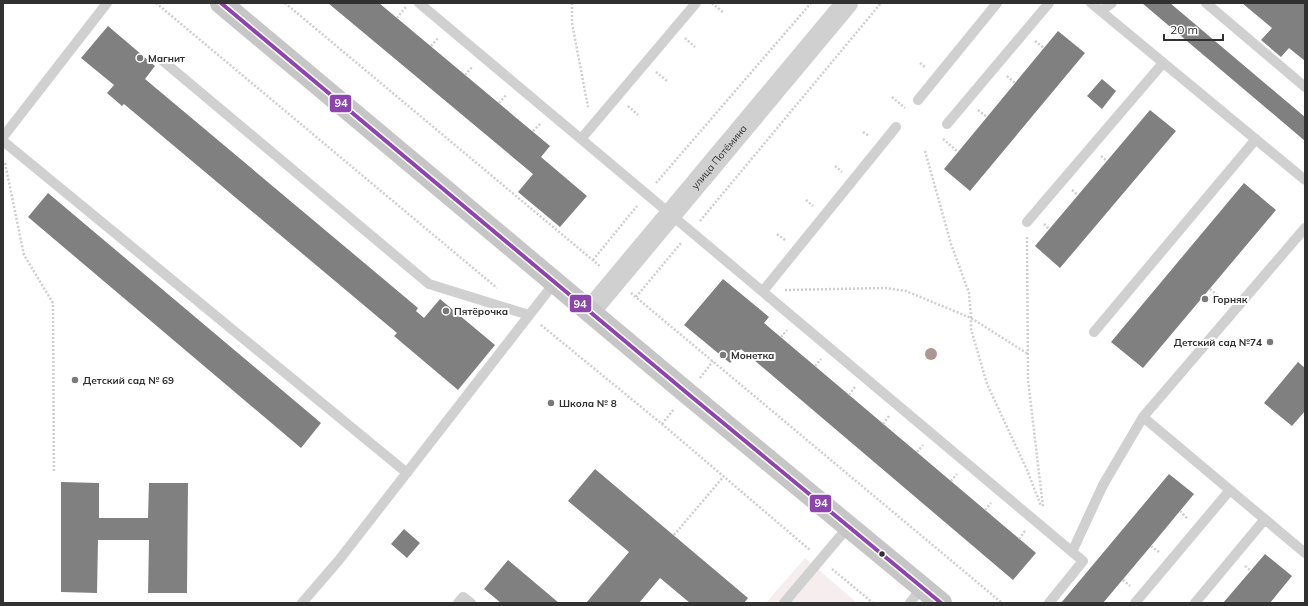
<svg xmlns="http://www.w3.org/2000/svg" width="1308" height="606" viewBox="0 0 1308 606" font-family="Mulish,sans-serif">
	<rect width="100%" height="100%" fill="#fff"/>
	<!-- green -->
	<path fill="#f5edee" d="M805,558L857,603H766Z"/>
	<!-- building -->
	<path fill="#808080" d="M328,3H379L550,146L541,157L587,196L560,227L518,192L533,174Z
		M1142,3H1170L1305,117V141Z
		M1242,3H1305V61L1289,48L1281,57L1261,40L1272,28Z
		M108,26L155,66L145,79L418,308L416,311L424,318L440,299L495,345L458,390L394,336L397,333L124,104L122,106L107,93L114,85L81,58Z
		M1058,31L1085,53L970,191L944,169Z
		M1102,79L1116,91L1102,109L1087,96Z
		M1150,110L1176,131L1060,268L1035,246Z
		M1244,183L1276,210L1143,368L1111,342Z
		M48,193L321,423L301,448L28,217Z
		M723,279L769,317L764,323L1036,553L1013,580L741,349L730,363L684,325Z
		M1298,362L1305,368V411L1292,426L1264,403Z
		M595,469L748,598L744,603H690L660,578L639,603H586L629,552L568,501Z
		M1169,474L1194,494L1151,546L1103,603H1061Z
		M61,482L99,483V518H148L149,483H188L187,593H148L149,540H98L97,593L61,592Z
		M404,529L420,543L407,558L391,544Z
		M1265,554L1292,576L1270,603H1223Z
		M508,560L559,603H501L484,589Z"/>
	<g fill="none" stroke-linecap="round" stroke-linejoin="round">
		<!-- path -->
		<path stroke="#cecece" stroke-width="2.5" stroke-dasharray="2 2" stroke-linecap="butt" d="M156,3L497,288
			M285,3L601,267
			M572,3V23L588,107
			M712,3L724,13
			M397,18L406,7
			M685,38L695,47
			M1035,41L1044,48
			M431,46L439,37
			M920,63L926,68
			M656,72L667,81
			M465,75L473,66
			M1007,76L1015,83
			M892,97L905,108
			M499,103L507,94
			M628,106L638,115
			M978,110L987,117
			M533,131L540,124
			M863,132L869,136
			M943,139L958,152
			M925,151L951,244L969,293L971,318V329L987,384L1027,470L1041,506
			M1101,156L1107,161
			M5,163L24,255L53,303L54,472
			M835,166L842,172
			M656,183L811,3
			M1072,190L1078,195
			M806,200L813,206
			M700,221L881,3
			M1044,224L1049,229
			M777,234L785,240
			M1027,237L1028,380L1043,507
			M593,260L637,206
			M1210,289L1223,300
			M785,290L885,288L906,291L971,318L1028,354
			M631,293L1002,603
			M636,297L681,243
			M541,325L662,424L810,550
			M781,337L787,330
			M815,366L821,359
			M700,378L713,361
			M849,395L855,387
			M662,424L674,409
			M883,424L889,416
			M917,452L923,445
			M951,481L957,474
			M985,510L991,503
			M1180,511L1187,518
			M674,535L724,476
			M1019,539L1025,531
			M1151,546L1159,552
			M1245,566L1251,571
			M832,569L873,603
			M1123,580L1130,586"/>
		<!-- service -->
		<path stroke="#d0d0d0" stroke-width="10" d="M419,3L581,139
			M696,3L581,139L1083,561L1049,603
			M1091,3L1305,180
			M1206,3L1305,87
			M1101,11L1112,3
			M163,61L429,284L529,315
			M918,100L997,3
			M947,124L1049,3
			M3,137L107,3
			M3,141L407,473
			M1027,222L1163,63
			M763,291L896,127
			M1094,332L1256,139
			M1143,417L1305,553
			M1072,552L1103,485L1143,417L1305,228
			M302,603L339,560L555,282
			M458,603L463,597L471,603
			M784,603L848,527
			M910,603L922,587
			M1135,603L1230,490
			M1195,603L1265,519"/>
		<!-- tertiary -->
		<path stroke="#d0d0d0" stroke-width="22" id="s1" d="M590,311L847,3"/>
		<!-- primary -->
		<path stroke="#c6c6c6" stroke-width="22" d="M221,3L687,393L941,603"/>
		<!-- bus-1 casing -->
		<g stroke="#fff" stroke-width="7">
			<path id="bus-1" d="M221,3L687,393L941,603"/>
		</g>
		<!-- bus-1 -->
		<use href="#bus-1" stroke="#8e44ad" stroke-width="4"/>
	</g>
	<!-- trees -->
	<circle fill="#ae9695" cx="931" cy="354" r="6"/>
	<!-- markers -->
	<g fill="#797979" stroke="#fff" stroke-width="1.5">
		<circle cx="140" cy="58" r="4"/>
		<circle cx="1205" cy="299" r="4"/>
		<circle cx="446" cy="311" r="4"/>
		<circle cx="1270" cy="342" r="4"/>
		<circle cx="723" cy="355" r="4"/>
		<circle cx="75" cy="380" r="4"/>
		<circle cx="551" cy="403" r="4"/>
	</g>
	<circle fill="#313131" stroke="#fff" stroke-width="1.5" cx="882" cy="554" r="3.5"/>
	<g text-anchor="middle" dominant-baseline="central" stroke-width="4" stroke-linejoin="round" paint-order="stroke">
		<!-- poi labels -->
		<g font-size="10" font-weight="bold" fill="#313131" stroke="#fff" text-anchor="start">
			<text x="148" y="58">Магнит</text>
			<text x="1213" y="299">Горняк</text>
			<text x="454" y="311">Пятёрочка</text>
			<text x="1262" y="342" text-anchor="end">Детский сад №74</text>
			<text x="731" y="355">Монетка</text>
			<text x="83" y="380">Детский сад № 69</text>
			<text x="559" y="403">Школа № 8</text>
		</g>
		<!-- street labels -->
		<g font-size="10" fill="#313131" stroke="#fff">
			<text stroke="none"><textPath href="#s1" startOffset="201">улица Потёмина</textPath></text>
		</g>
	</g>
	<g stroke="#fff" stroke-width="1.5">
		<rect x="329" y="94" width="23" height="19" rx="4" fill="#8e44ad"/>
		<rect x="569" y="294" width="23" height="19" rx="4" fill="#8e44ad"/>
		<rect x="809" y="494" width="23" height="19" rx="4" fill="#8e44ad"/>
	</g>
	<g font-size="11" text-anchor="middle" font-weight="bold" fill="#fff">
		<text x="341" y="107">94</text>
		<text x="580" y="308">94</text>
		<text x="821" y="507">94</text>
	</g>
	<!-- border -->
	<rect width="1308" height="606" fill="none" stroke="#313131" stroke-width="8"/>
	<!-- scale -->
	<path d="M1164 34v6h59v-6" fill="none" stroke="#313131" stroke-width="2"/>
	<text x="1170" y="34" font-size="12" fill="#313131" stroke="#ffffff" stroke-width="3" paint-order="stroke">20 m</text>
</svg>
